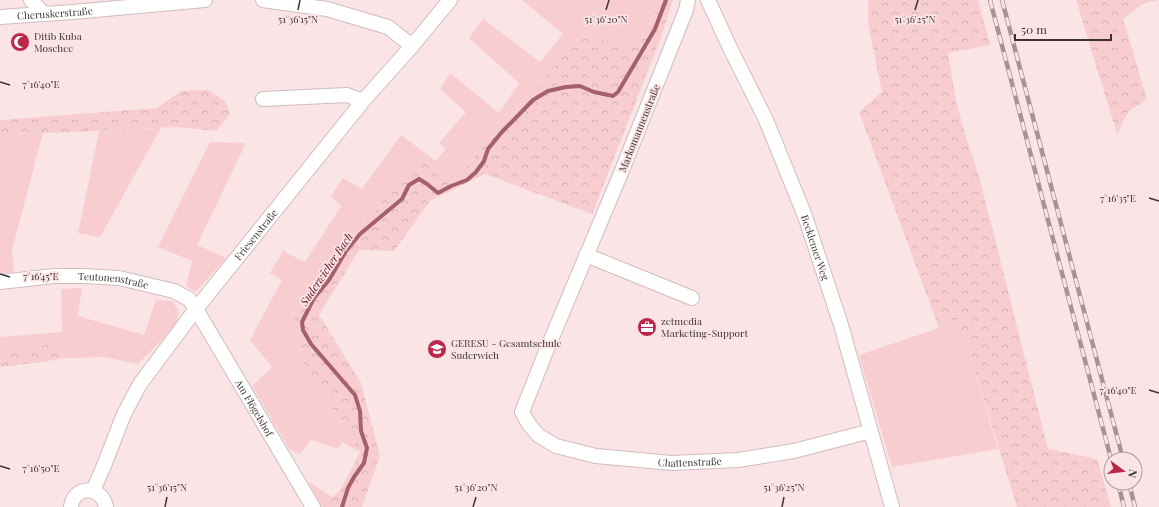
<svg xmlns="http://www.w3.org/2000/svg" width="1159" height="507" viewBox="0 0 1159 507" font-family="'Playfair Display',serif">
	<defs>
		<pattern id="forest-crowns" width="20" height="18" patternUnits="userSpaceOnUse"><rect width="20" height="18" fill="#f8cdd0"/><path d="M2 6a3 3 0 1 1 6 0M12 15a3 3 0 1 1 6 0" fill="none" stroke="#d6b0b3"/></pattern>
	</defs>
	<rect width="100%" height="100%" fill="#fae4e6"/>
	<!-- green -->
	<path fill="#f8cdd0" d="M522,0H661L641,38L623,43L580,36L456,178L418,157L293,313L303,362L360,452L342,442L338,449L311,440L300,454L290,450L252,386L272,367L250,340L282,280L270,273L283,251L305,262L341,206L331,196L343,178L362,189L401,135L436,161L446,149L439,143L466,112L440,89L450,73L499,113L519,83L469,38L483,19L540,62L563,34Z
		M161,128L100,237L78,233L99,131Z
		M0,132L43,133L12,250L14,272L0,273Z
		M210,142L246,143L197,245L226,258L196,292L186,286L192,261L158,247Z
		M82,288L78,316L144,335L156,300L172,301L179,311L176,326L138,364L104,357L63,358L58,343L0,352V337L62,332L61,289Z
		M959,318L998,449L892,467L859,355L939,328Z"/>
	<!-- forest -->
	<path fill="url(#forest-crowns)" d="M661,0H673L660,40L592,214L485,174L430,201L394,251L359,250L319,315L361,383L380,456L362,507H322L308,481L333,498L342,487L360,452L303,362L293,313L418,157L456,178L580,36L623,43L641,38Z
		M868,0H978L990,45L948,53L956,101L965,134L980,180L1048,449L1097,459L1111,507H1017L959,319L939,328L859,112L882,92L868,23Z
		M1076,0H1159L1144,3L1123,19L1147,99L1128,112L1117,134Z
		M208,90L225,101L230,113L217,131L176,127L52,133L0,132V120L157,108L181,91Z
		M58,343L63,358L43,362L0,367V352Z"/>
	<g fill="none" stroke-linecap="round" stroke-linejoin="round">
		<!-- stream -->
		<path stroke="#a46169" stroke-width="4" d="M342,507L348,488L354,477L364,463L367,448L361,431L360,411L355,395L311,344L303,330L302,322L314,298L329,280L346,251L360,234L402,199L409,185L419,179L427,184L438,193L451,186L467,180L476,172L484,161L488,149L501,133L533,100L548,91L566,87L580,86L594,92L613,96L618,92L655,29L666,0"/>
		<!-- minor casing -->
		<g stroke="#d0bcbd" stroke-width="16">
			<g id="minor">
				<path d="M31,0L44,14"/>
				<path d="M263,0L327,9L388,27L412,46"/>
				<path id="s1" d="M688,0L686,10L621,173L545,354L522,412L528,423L538,435L556,446L596,456L672,463L738,460L794,451L871,431"/>
				<path id="s2" d="M708,0L730,48L766,120L805,216L841,325L892,507"/>
				<path id="s3" d="M0,17L73,12L205,0"/>
				<path d="M263,99L347,95L363,101"/>
				<path d="M586,255L692,298"/>
				<path id="s4" d="M0,282L54,276H84L119,278L174,291L189,299L196,309L313,507"/>
				<path id="s5" d="M93,491L105,463L124,414L140,384L196,309L363,101L412,46L450,0"/>
				<path d="M71,507C73,485 102,485 106,507"/>
			</g>
		</g>
		<!-- minor -->
		<use href="#minor" stroke="#fff" stroke-width="14"/>
		<!-- rail casing -->
		<g stroke="#a49495" stroke-width="4.5">
			<path id="rail" d="M990,0L1111,459
				M1002,0L1123,459
				M1118,483L1124,507
				M1129,483L1135,507"/>
		</g>
		<!-- rail -->
		<use href="#rail" stroke="#fae4e6" stroke-width="3" stroke-dasharray="9" stroke-linecap="butt"/>
	</g>
	<!-- ticks -->
	<path fill="none" stroke="#3b3333" stroke-width="1.5" d="M298,10L300,0M606,10L609,0M915,10L918,0M0,82L10,85M1149,198L1159,201M0,274L10,277M1149,390L1159,393M0,466L10,469M165,507L167,497M473,507L476,497M782,507L784,497"/>
	<!-- icons -->
	<defs>
		<g id="mosque-disc" transform="scale(1)"><circle r="9.5" fill="#b9284b" stroke="#fae4e6"/><path d="M3.5-4.9A6 6 0 1 0 3.5 4.9A5 5 0 1 1 3.5-4.9Z" fill="#fff"/></g>
		<g id="office-disc" transform="scale(1)"><circle r="9.5" fill="#b9284b" stroke="#fae4e6"/><path d="M-6-3h4V-5.5h4V-3h4V5H-6ZM-1-4.5V-3h2v-1.5ZM-6 0V1H6V0Z" fill="#fff"/></g>
		<g id="school-disc" transform="scale(1)"><circle r="9.5" fill="#b9284b" stroke="#fae4e6"/><path d="M0-5L7-2L0 1L-7-2ZM-4 1L0 2.5L4 1V4Q0 6-4 4Z" fill="#fff"/></g>
	</defs>
	<g fill-rule="evenodd">
		<use href="#mosque-disc" x="20" y="42"/>
		<use href="#office-disc" x="647" y="327"/>
		<use href="#school-disc" x="437" y="349"/>
	</g>
	<g text-anchor="middle" dominant-baseline="central" stroke-width="3.5" stroke-linejoin="round" paint-order="stroke">
		<!-- street labels -->
		<g font-size="10" fill="#3b3333" stroke="#fae4e6">
			<text stroke="none"><textPath href="#s3" startOffset="55">Cheruskerstraße</textPath></text>
			<text transform="translate(639 128) rotate(-68)">Markomannenstraße</text>
			<text stroke="none"><textPath href="#s5" startOffset="306">Friesenstraße</textPath></text>
			<text stroke="none"><textPath href="#s2" startOffset="270">Becklemer Weg</textPath></text>
			<text stroke="none"><textPath href="#s4" startOffset="114">Teutonenstraße</textPath></text>
			<text stroke="none"><textPath href="#s4" startOffset="320">Am Flögelshof</textPath></text>
			<text stroke="none"><textPath href="#s1" startOffset="629">Chattenstraße</textPath></text>
		</g>
		<!-- poi labels -->
		<g font-size="10" fill="#3b3333" stroke="#fae4e6" text-anchor="start">
			<text x="34" y="36">Ditib Kuba<tspan x="34" dy="12">Moschee</tspan></text>
			<text x="661" y="321">zetmedia<tspan x="661" dy="12">Marketing-Support</tspan></text>
			<text x="451" y="343">GERESU - Gesamtschule<tspan x="451" dy="12">Suderwich</tspan></text>
		</g>
		<!-- water labels -->
		<g font-size="11" font-style="italic" fill="#610c22" stroke="#fae4e6">
			<text transform="translate(326 269) rotate(-56)">Suderwicher Bach</text>
		</g>
	</g>
	<g font-size="10" text-anchor="middle" fill="#3b3333" stroke="#fae4e6" stroke-width="3.5" stroke-linejoin="round" paint-order="stroke">
		<text x="298" y="23">51°36'15"N</text>
		<text x="606" y="23">51°36'20"N</text>
		<text x="915" y="23">51°36'25"N</text>
		<text x="41" y="88">7°16'40"E</text>
		<text x="1118" y="202">7°16'35"E</text>
		<text x="41" y="280">7°16'45"E</text>
		<text x="1118" y="394">7°16'40"E</text>
		<text x="41" y="472">7°16'50"E</text>
		<text x="167" y="491">51°36'15"N</text>
		<text x="476" y="491">51°36'20"N</text>
		<text x="784" y="491">51°36'25"N</text>
	</g>
	<!-- north arrow -->
	<g transform="translate(1123 471) rotate(105)"><circle r="19" fill="#fae4e6" stroke="#ae9d9e"/>
	<path d="M0-3L7 15L0 10L-7 15Z" fill="#b9284b"/>
	<text y="-6" font-size="11" font-weight="bold" text-anchor="middle" fill="#3b3333">N</text>
	</g>
	<!-- scale -->
	<path d="M1015 34v6h96v-6" fill="none" stroke="#3b3333" stroke-width="2"/>
	<text x="1021" y="34" font-size="12" fill="#3b3333" stroke="#fae4e6" stroke-width="3" paint-order="stroke">50 m</text>
</svg>
